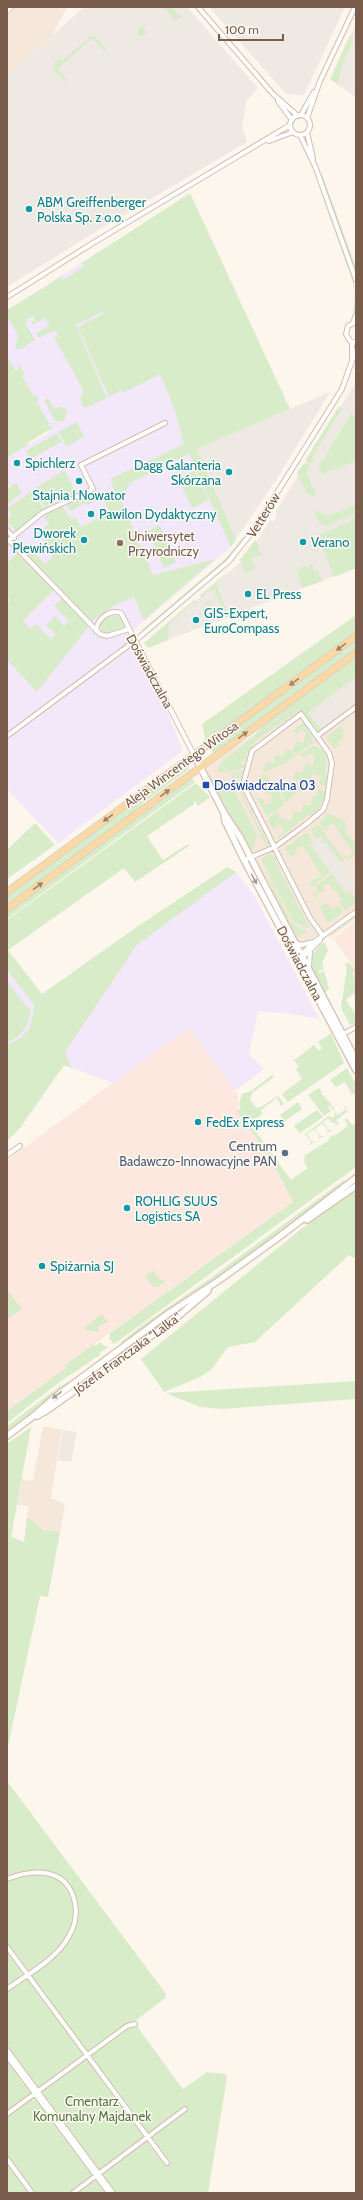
<svg xmlns="http://www.w3.org/2000/svg" width="363" height="2200" viewBox="0 0 363 2200" font-family="Cabin,sans-serif">
	<rect width="100%" height="100%" fill="#fdf6ec"/>
	<!-- residential -->
	<path fill="#f5e8da" d="M15,7H67L52,36L7,77V16Z
		M356,657V919L330,938L326,931L303,943L298,942L253,852L248,850L205,768L228,751L257,733L256,732L294,702Z
		M43,1426L62,1430L51,1498L65,1504L60,1532L44,1530L27,1517L29,1506L17,1505L22,1479L33,1481Z"/>
	<!-- commercial -->
	<path fill="#fde8e0" d="M356,921V980L352,974L356,971L334,938Z
		M189,1027L238,1095L239,1114L272,1161L293,1202L94,1344L65,1365L66,1368L7,1411V1319L21,1308L7,1289V1160Z"/>
	<!-- industrial -->
	<path fill="#efe9e4" d="M84,7H187L258,88L247,100L242,127L247,142L92,234L7,287V77Z
		M209,7H345L304,95L286,94Z
		M356,24V105H355V97L330,79Z
		M356,382V568L165,641L168,624L247,557L270,520L273,522L276,518V511Z
		M330,392L276,480L236,539L197,449Z
		M356,677V705L322,731L308,713Z
		M321,833L356,880V887L346,894L308,842Z
		M63,1430L77,1432L71,1462L58,1460Z"/>
	<!-- education -->
	<path fill="#f3e8fa" d="M102,249L171,389L236,539L231,547L129,634L169,715L183,751L58,843L7,789V457L50,432L17,373L7,360V311Z
		M227,867L236,872L254,895L322,1024L318,1019L293,1014L258,1011L249,1054L264,1069L235,1091L189,1027L113,1083L64,1065L20,1128L7,1141V962L37,1000Z"/>
	<!-- green -->
	<path fill="#d8ecc9" d="M165,7H172L181,17L175,21L164,8L142,27L147,33L142,36L138,35V30Z
		M350,35L353,40C350,49 335,77 339,86L330,79Z
		M91,36H94L107,50L105,52L92,38L57,69L68,81L67,83L54,70V64L59,59L62,61Z
		M322,174L356,267H354L321,177Z
		M316,180L354,282L355,313L353,312L355,296L352,279Z
		M190,193L290,409L197,449L236,539L231,547L189,454L130,483L121,500L153,575L215,559L144,620L134,597L115,605L90,622L20,549L26,544L45,564L53,557L48,552L51,548L39,533L49,523L43,517L62,506L72,520L75,517L81,527L110,512L103,499L115,492L110,479L184,444L175,411L160,374L123,393L121,390L109,397L78,327L105,313L104,311L76,325L107,398L86,408L83,407L80,398L83,393L82,388L54,337L58,335L55,330L41,337H38L36,333L49,326L45,318L32,325L31,323L35,320L33,316L27,320L26,324L35,340L21,349H18L15,347L18,336L10,320L7,321V310L61,277L63,280L83,267L82,263Z
		M7,357L15,370H17L19,364L25,375L22,376L34,397L37,395L39,400L37,402L49,423H52L48,425L50,427L53,425L54,427L27,443L29,445L7,457Z
		M48,398L54,409L61,407L66,409C68,416 65,421 59,422L55,421L44,400Z
		M339,406L344,410H341L312,457L314,460L311,464L305,461Z
		M349,412L356,417V461L322,474L317,462L321,463L350,416Z
		M77,422L84,436L67,447L58,432Z
		M57,433L62,442L30,459L26,451Z
		M304,463L310,466L306,473L316,494L313,496L307,494L297,473Z
		M64,470L75,490L72,495L63,499L58,497L53,498L49,505L45,508L34,489Z
		M195,470L209,500L192,508L178,478Z
		M16,483L22,493L7,504V489Z
		M33,490L43,509L16,532L7,521L11,515L8,508Z
		M90,493L94,494L95,501L88,505L85,503L71,511L69,510L67,503Z
		M356,505V514L326,525L319,523L313,509L328,516Z
		M356,517V568L334,577L318,535L347,523Z
		M159,525L176,562L164,568L148,531Z
		M244,536V540L226,560L142,631V630L224,560Z
		M256,539L260,553L263,552L261,557L260,555L252,558L253,565L254,564L256,567L246,573L240,560Z
		M19,552L54,590L23,621L30,629L36,624L51,639L56,635L46,625L55,616L64,626L69,621L54,606L62,598L89,626L37,692L7,660V603L10,600L7,597V563Z
		M312,564L315,571L317,570L323,581L303,588L296,570L305,566L307,568L310,567L309,565Z
		M229,571L216,584L229,617L226,618L218,597L208,606L205,603L207,602L209,604L217,597L215,595L217,593L214,589L212,591L210,589L204,594V598L199,596Z
		M194,600L198,603L196,605L193,603L169,624L168,640L148,648L144,643Z
		M112,615L122,618L125,628L110,633L102,631L100,627L104,620Z
		M356,615V633L206,742L202,724Z
		M356,639V650L214,754L210,749L257,712Z
		M356,657V677L308,713L321,729L318,732L314,729L299,710L286,720L287,722L284,721L263,736V739L261,737L249,747L250,753L247,752L245,760L240,762L242,765L246,764L245,767L230,772L221,764L228,773L218,771L220,764L257,733L264,723Z
		M304,722L313,736L311,738L314,742L317,740L318,742L311,744L296,755L293,750L296,741L303,743L306,733L301,729L297,734L292,731Z
		M341,726L345,731L342,734L344,737L338,742L340,745L334,749L326,737Z
		M311,746H317L321,750L323,749L328,758L326,759L325,776H328L326,786L319,784L321,777L313,774L311,780L308,779L307,782L293,779L295,771L303,773L305,763L313,765L315,755L308,753L306,757L300,755Z
		M285,749L291,750L296,756L286,763L264,772L266,762L273,764L276,755L283,757Z
		M187,764L189,769L143,803L133,814L7,906V895Z
		M244,770L242,778H235L250,810L253,809L254,812L252,814L267,841L269,840L270,843L267,848L231,774Z
		M207,774L217,783H228L233,788L257,835L253,850L248,846Z
		M262,774L267,775L270,784L277,787L284,804L267,817L256,797L263,799L264,805L270,804L272,795L265,792L268,783L260,781Z
		M191,777L195,782L7,919V912Z
		M281,781H283L282,788L290,790L292,782L306,784L285,803L279,787Z
		M196,783L210,797L198,806L195,801L193,805L147,836L163,860L188,844L189,846L135,882L124,868L8,950L42,994L138,926L227,867L236,872L137,945L65,1052L72,1068L64,1065L20,1128L7,1141V1045L21,1038L29,1029L33,1015L34,1005L7,970V920Z
		M318,789L326,791C323,802 320,809 312,817L310,814L280,837V841L278,836L284,831L279,824L273,829L267,819L277,812L279,813L278,817L291,820L294,811L301,813L303,804L311,805L313,796H316Z
		M328,813L345,822L346,832L356,845V854L348,860L343,856L344,855L347,857L353,853L333,823L326,827L328,830L326,831L319,823Z
		M35,823L55,845L7,879V850Z
		M318,824L344,860L341,863L325,841L321,844L320,842L324,840L321,836L317,839L310,830Z
		M307,832L314,842L310,845L330,872L312,887L309,882L322,876L304,848L302,846L295,850L297,853L291,857L285,848Z
		M270,853L278,860L275,861L310,928H314L311,929L293,922L261,859Z
		M266,872L291,922L297,927L308,931L297,937L275,895Z
		M332,874L346,894L350,892L356,899V903L345,910L339,902L342,899L328,883L323,886L325,890L316,895V900L311,889L315,893L318,891L315,886Z
		M318,903L321,906L327,903L331,909L339,906L343,912L328,923Z
		M322,943H325L328,950L322,963L324,969L318,971L319,973L324,971L329,988L325,993C314,972 301,963 322,943Z
		M349,962L356,971L352,974L356,980V998L353,994L346,1000L356,1015V1023L350,1025L341,1008L347,967L344,965Z
		M7,980L26,1006L31,1009C29,1025 23,1036 7,1042Z
		M331,1033L344,1063L288,1102L282,1094L302,1079L296,1069L299,1067L294,1060L314,1045L319,1051L322,1048L318,1042Z
		M347,1068L356,1084V1092L352,1095L345,1082L336,1087L330,1080Z
		M272,1075L274,1077L252,1093L250,1100L256,1107L259,1108L278,1096L284,1104L281,1106L277,1098L261,1110L262,1114L250,1124L291,1180L308,1168L304,1162L305,1155L328,1141L331,1135L334,1136L348,1126L345,1120L349,1115L347,1118L352,1125L356,1123V1167L114,1344L109,1338L110,1333L293,1202L272,1161L237,1111L241,1108L239,1104L242,1094L251,1091Z
		M319,1088L322,1092L321,1093L335,1109L333,1110L330,1106L328,1107L331,1111L324,1116L308,1095Z
		M298,1102L302,1109L285,1121L280,1115Z
		M344,1106H346L347,1112L336,1120L338,1123L340,1122L335,1127L336,1124L334,1122L332,1123L328,1118L323,1122L329,1130H332L326,1133L328,1130L322,1123L315,1129L320,1136H324L318,1139L319,1136L314,1129L307,1134L312,1142L316,1141L310,1145L311,1142L306,1135H304L330,1115L332,1118L335,1116L334,1112L338,1115L346,1109Z
		M317,1110L323,1117L300,1133L294,1126Z
		M356,1174L353,1179L216,1279L171,1309L123,1344L121,1342L141,1326L205,1282L344,1180L345,1181Z
		M356,1190V1259L349,1255L255,1342L228,1347L211,1370L200,1377L164,1392L141,1359L316,1217Z
		M153,1270L161,1281L163,1279L166,1282L158,1287L152,1286L145,1276Z
		M7,1289L22,1309L7,1319Z
		M102,1314L108,1322L97,1327L99,1330L96,1332L86,1330L84,1328Z
		M101,1342L104,1346L108,1347L99,1354L100,1355L61,1381L7,1423V1411L66,1368L65,1365L94,1344L95,1346Z
		M72,1380L66,1387L7,1431V1426L60,1386Z
		M356,1381V1399L222,1409L200,1407L166,1393Z
		M31,1427L11,1537L24,1542L27,1517L44,1530L60,1532L48,1597L40,1596L7,1751V1444Z
		M7,1781L166,1994L165,1998L134,2022L176,2080L183,2089L207,2072L225,2074L227,2077L208,2193H7Z"/>
	<g fill="none" stroke-linecap="round" stroke-linejoin="round">
		<!-- street casing -->
		<g stroke="#d1beb0" stroke-width="6">
			<path id="street" d="M198,7L273,94L298,116
				M7,11L11,7
				M278,101L292,120
				M301,115L314,92
				M290 125a10 10 0 1 1 20 0a10 10 0 1 1-20 0Z
				M307,118L320,81L355,7
				M307,133L313,158
				M300,135L315,166L356,280
				M269,141L293,132
				M7,297L93,243L290,125
				M356,322L348,326L346,334L350,341L356,343
				M353,323L356,315
				M352,342V358
				M7,530L14,538
				M9,540L42,513L93,489L81,465L165,423
				M7,542L9,540L100,634L107,636L129,629
				M96,631C97,619 109,609 121,613L194,755
				M7,736L136,640L229,561L253,531L342,389L356,350
				M317,736L356,707
				M244,860L275,847L305,825L323,810L327,799L332,763L329,753L301,714L252,751L243,785C256,810 269,835 281,861L310,918L323,936
				M295,943L302,945L313,942
				M301,955L314,942L356,912
				M300,956L305,955L320,940
				M309,967L310,952
				M341,1035L356,1027
				M7,1155L20,1146
				M7,1879C35,1868 68,1868 75,1903C77,1914 75,1926 69,1936C57,1959 28,1974 7,1989
				M7,1947L167,2163
				M7,2050L113,2193
				M7,2056L109,2193
				M7,2114L127,2026L135,2024
				M7,2159L32,2193
				M73,2193L185,2109"/>
		</g>
		<!-- secondary casing -->
		<g stroke="#d6c0b0" stroke-width="8">
			<path id="secondary" d="M194,755L224,813L240,837L356,1060
				M224,813L225,821L244,860L356,1070
				M307,1220L356,1186
				M37,1416L49,1409L175,1319L208,1291
				M7,1436L31,1418L54,1398L169,1313L218,1281L279,1237L356,1178"/>
		</g>
		<!-- primary casing -->
		<g stroke="#dad1cd" stroke-width="8">
			<path id="primary" d="M7,892L356,636
				M7,909L356,653"/>
		</g>
		<!-- street -->
		<use href="#street" stroke="#fff" stroke-width="4"/>
		<!-- secondary -->
		<use href="#secondary" stroke="#fff" stroke-width="5.5"/>
		<!-- primary -->
		<use href="#primary" stroke="#fbd9a5" stroke-width="6"/>
	</g>
	<!-- one-way arrows -->
	<defs><path id="oneway-solid" d="M-6-.8H1V-3.2L6.5 0L1 3.2V.8H-6Z"/></defs>
	<g fill="#a18267">
		<use href="#oneway-solid" transform="translate(341 647) rotate(144)"/>
		<use href="#oneway-solid" transform="translate(294 682) rotate(144)"/>
		<use href="#oneway-solid" transform="translate(243 735) rotate(-36)"/>
		<use href="#oneway-solid" transform="translate(165 793) rotate(-37)"/>
		<use href="#oneway-solid" transform="translate(108 818) rotate(144)"/>
		<use href="#oneway-solid" transform="translate(38 886) rotate(-36)"/>
	</g>
	<g fill="#af9d94">
		<use href="#oneway-solid" transform="translate(254 879) rotate(62)"/>
		<use href="#oneway-solid" transform="translate(57 1395) rotate(143)"/>
	</g>
	<!-- markers -->
	<g fill="#0f9aa8" stroke="#fffaf3" stroke-width="1.5">
		<circle cx="29" cy="209" r="4"/>
		<circle cx="17" cy="463" r="4"/>
		<circle cx="229" cy="472" r="4"/>
		<circle cx="79" cy="481" r="4"/>
		<circle cx="91" cy="514" r="4"/>
		<circle cx="84" cy="540" r="4"/>
		<circle cx="303" cy="542" r="4"/>
		<circle cx="248" cy="594" r="4"/>
		<circle cx="196" cy="620" r="4"/>
		<circle cx="198" cy="1122" r="4"/>
		<circle cx="127" cy="1208" r="4"/>
		<circle cx="42" cy="1266" r="4"/>
	</g>
	<circle fill="#8d6e63" stroke="#fffaf3" stroke-width="1.5" cx="120" cy="543" r="4"/>
	<rect fill="#1a4fb4" stroke="#fffaf3" stroke-width="1.5" x="202" y="781" width="8" height="8" rx="2"/>
	<circle fill="#5c6f8a" stroke="#fffaf3" stroke-width="1.5" cx="285" cy="1153" r="4"/>
	<g text-anchor="middle" dominant-baseline="central" stroke-width="3" stroke-linejoin="round" paint-order="stroke">
		<!-- culture labels -->
		<g font-size="13" fill="#0d838f" stroke="#fffaf3" text-anchor="start">
			<text x="37" y="202">ABM Greiffenberger<tspan x="37" dy="15">Polska Sp. z o.o.</tspan></text>
			<text x="25" y="463">Spichlerz</text>
			<text x="221" y="465" text-anchor="end">Dagg Galanteria<tspan x="221" dy="15">Skórzana</tspan></text>
			<text x="79" y="495" text-anchor="middle">Stajnia I Nowator</text>
			<text x="99" y="514">Pawilon Dydaktyczny</text>
			<text x="76" y="533" text-anchor="end">Dworek<tspan x="76" dy="15">Plewińskich</tspan></text>
			<text x="311" y="542">Verano</text>
			<text x="256" y="594">EL Press</text>
			<text x="204" y="613">GIS-Expert,<tspan x="204" dy="15">EuroCompass</tspan></text>
			<text x="206" y="1122">FedEx Express</text>
			<text x="135" y="1201">ROHLIG SUUS<tspan x="135" dy="15">Logistics SA</tspan></text>
			<text x="50" y="1266">Spiżarnia SJ</text>
		</g>
		<!-- street labels -->
		<g font-size="13" fill="#7a5c4d" stroke="#fffaf3">
			<text transform="translate(263 515) rotate(-58)">Vetterów</text>
			<text transform="translate(150 671) rotate(61)">Doświadczalna</text>
			<text transform="translate(181 764) rotate(-36)">Aleja Wincentego Witosa</text>
			<text transform="translate(300 963) rotate(62)">Doświadczalna</text>
			<text transform="translate(127 1353) rotate(-36)">Józefa Franczaka "Lalka"</text>
		</g>
		<!-- education labels -->
		<g font-size="13" fill="#785e54" stroke="#fffaf3" text-anchor="start">
			<text x="128" y="536">Uniwersytet<tspan x="128" dy="15">Przyrodniczy</tspan></text>
		</g>
		<!-- transit labels -->
		<g font-size="13" fill="#164399" stroke="#fffaf3" text-anchor="start">
			<text x="214" y="785">Doświadczalna 03</text>
		</g>
		<!-- service labels -->
		<g font-size="13" fill="#4e5e75" stroke="#fffaf3" text-anchor="end">
			<text x="277" y="1146">Centrum<tspan x="277" dy="15">Badawczo-Innowacyjne PAN</tspan></text>
		</g>
		<!-- park labels -->
		<g font-size="13" fill="#537a41" stroke="#fffaf3">
			<text x="92" y="2101">Cmentarz<tspan x="92" dy="15">Komunalny Majdanek</tspan></text>
		</g>
	</g>
	<!-- border -->
	<rect width="363" height="2200" fill="none" stroke="#7a5c4d" stroke-width="16"/>
	<!-- scale -->
	<path d="M219 34v6h64v-6" fill="none" stroke="#7a5c4d" stroke-width="2"/>
	<text x="225" y="34" font-size="12" fill="#7a5c4d" stroke="#fffaf3" stroke-width="3" paint-order="stroke">100 m</text>
</svg>
